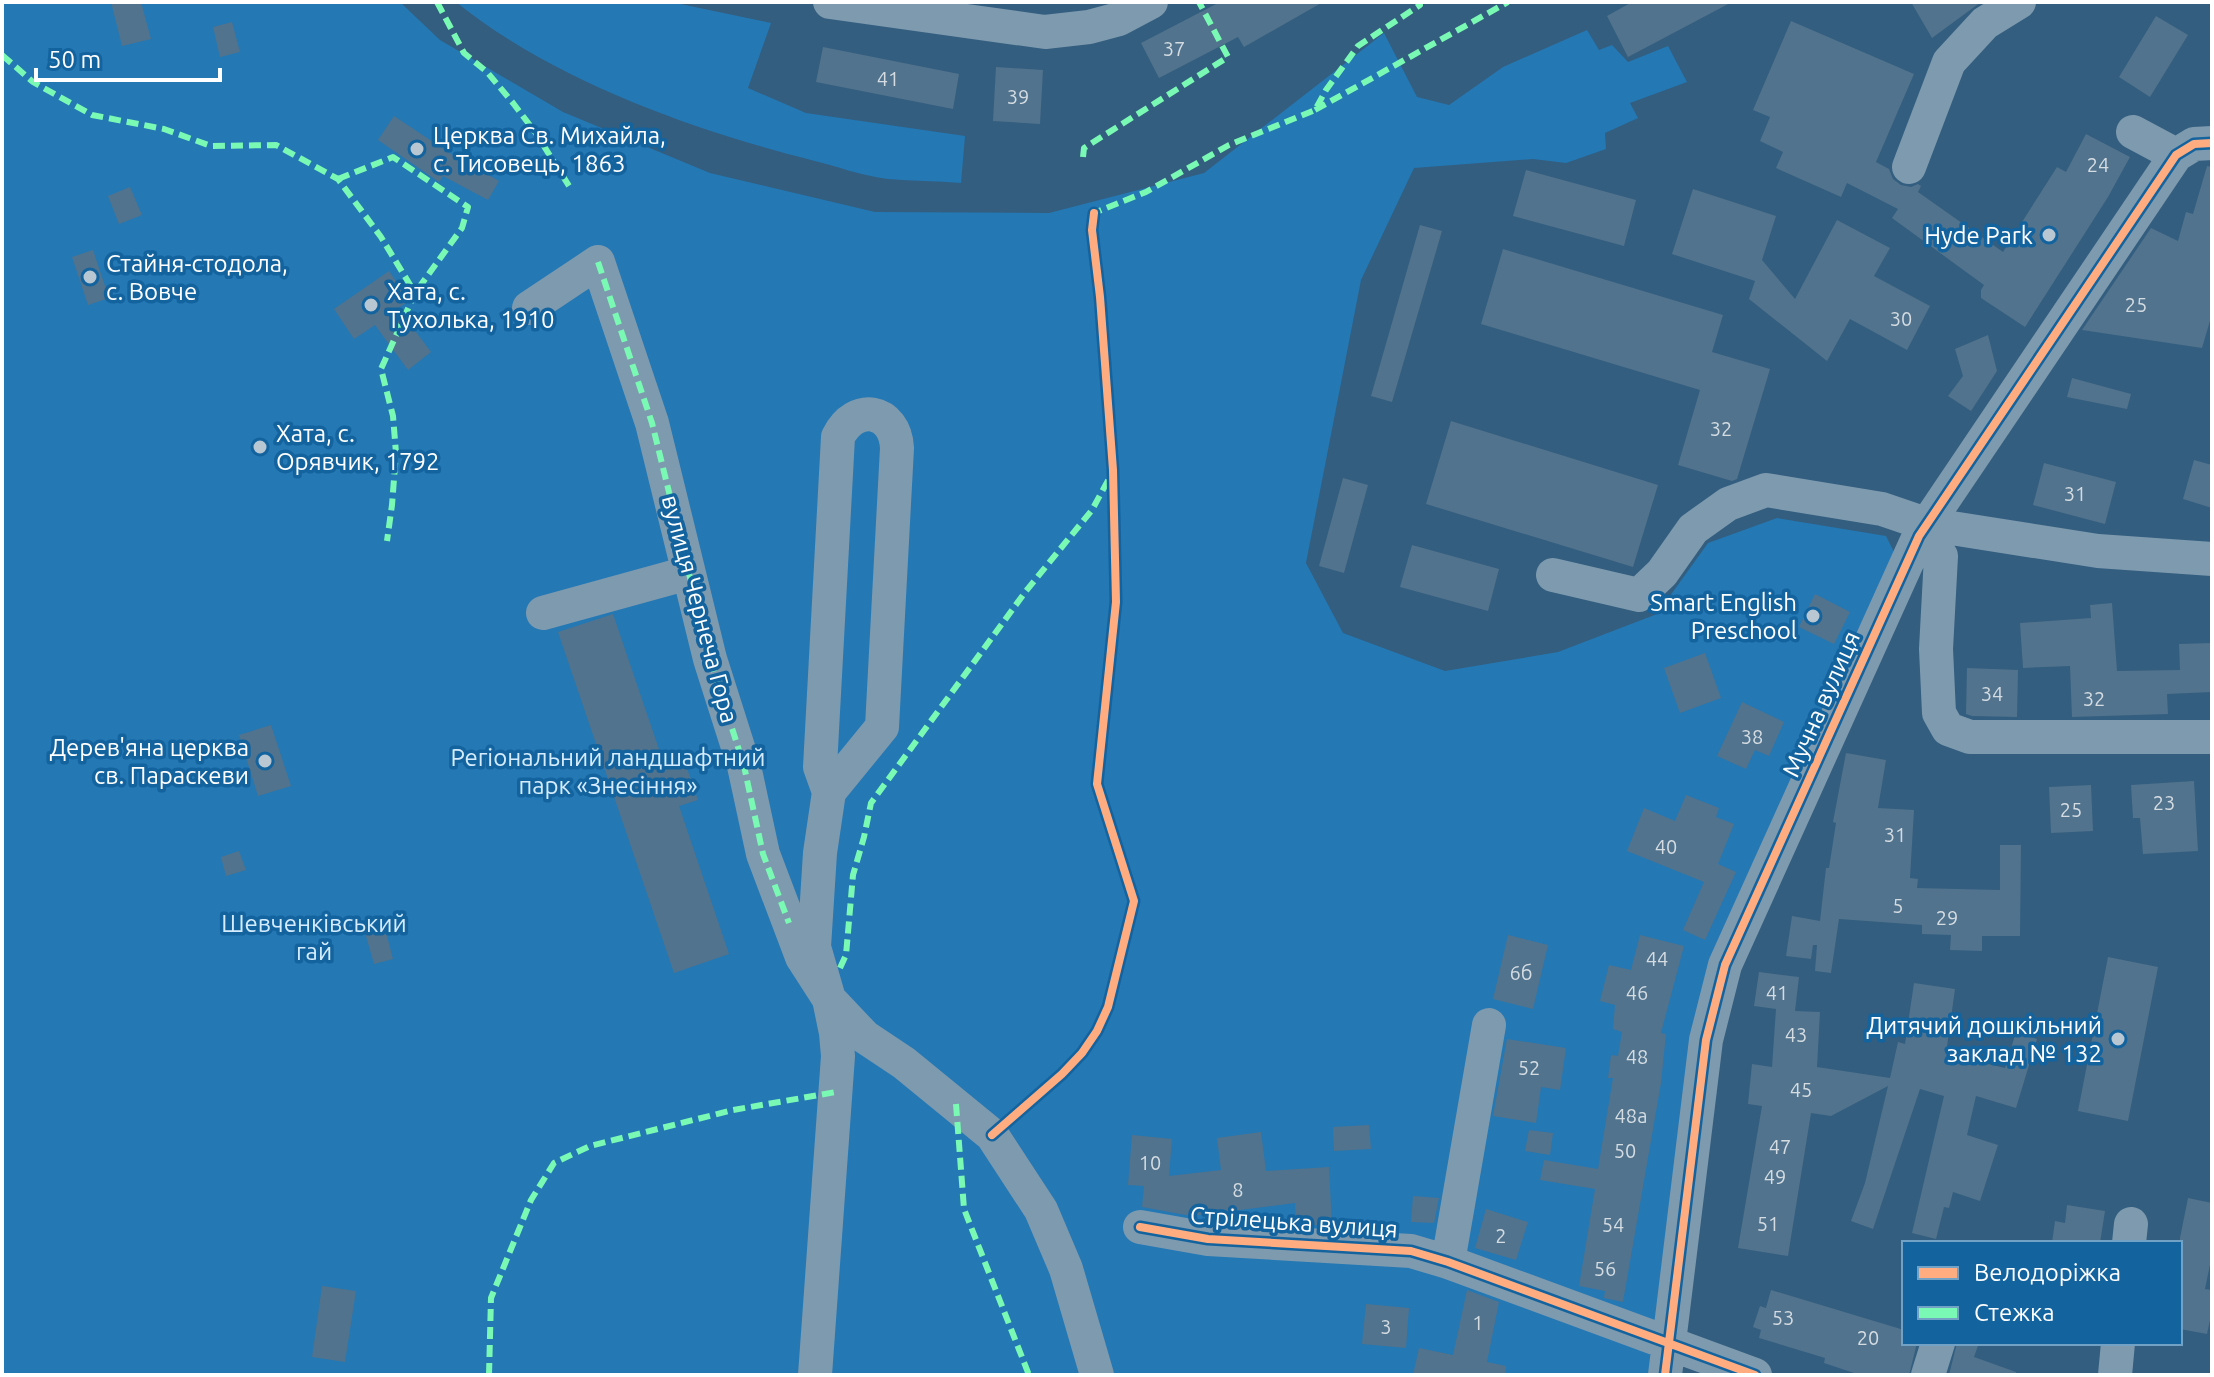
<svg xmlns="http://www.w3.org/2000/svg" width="2214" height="1377" viewBox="0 0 2214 1377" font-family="Ubuntu,sans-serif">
	<rect width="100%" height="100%" fill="#335e7f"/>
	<!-- green -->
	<path fill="#2478b4" d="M2,2H400L440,40L563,112L710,173L875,212L1049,213L1204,173L1384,33L1417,97L1449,105L1503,67L1587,30L1599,50L1612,45L1628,62L1668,46L1687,82L1630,103L1638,118L1605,133L1606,149L1566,163L1533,159L1414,168L1361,280L1306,563L1343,633L1445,671L1558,652L1657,614L1708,543L1777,518L1886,536L1897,558L1739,900L1650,1375H2Z
		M456,2H671L771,23L748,88L806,113L965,136L961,183C937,181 912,181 888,179C862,176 836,166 811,160C692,130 552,80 456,2Z"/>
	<!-- building -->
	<path fill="#51738d" d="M111,2H141L151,39L122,46Z
		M1220,2H1323L1244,47L1238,37L1159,78L1141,43Z
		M1632,2H1732L1628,57L1607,16Z
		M1911,2H1981L1932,38Z
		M2156,16L2188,35L2150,97L2119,77Z
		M1791,21L1914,74L1876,162L1889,169L1893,179L1901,185L1911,187L1918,184L1921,186L1918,192L2003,252L2057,167L2066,172L2086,134L2130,157L2108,197L2025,327L1981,298V290L1984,285L1892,218L1898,209L1847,183L1841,197L1776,168L1783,152L1760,141L1770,117L1753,110Z
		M232,22L240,52L220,57L213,27Z
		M823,47L959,74L953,109L816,82Z
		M996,67L1043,70L1040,124L993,121Z
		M394,116L478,172L480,170L499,181L488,200L443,176L439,182L378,140Z
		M2207,166L2212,167V314L2202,348L2082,330L2151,228L2178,241L2186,212L2193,214Z
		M1526,170L1636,200L1624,246L1513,216Z
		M130,187L142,215L119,224L108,196Z
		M1693,189L1776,216L1762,260L1795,299L1837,220L1890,248L1874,276L1930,306L1907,350L1850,319L1827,361L1749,299L1755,281L1672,254Z
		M1420,225L1442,231L1392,402L1371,396Z
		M1503,249L1723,315L1712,352L1770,369L1737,479L1732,481L1678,465L1700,390L1481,324Z
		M93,250L109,298L88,305L72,257Z
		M389,271L409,301L398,308L431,352L408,370L375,325L354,339L334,309Z
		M1988,335L1997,371L1971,411L1948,396L1963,376L1955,349Z
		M2072,378L2131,394L2127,409L2067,397Z
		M1451,421L1658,485L1633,567L1426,504Z
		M2194,460L2212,465V508L2183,499Z
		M2044,463L2116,482L2105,524L2033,505Z
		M1343,478L1368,485L1344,573L1319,566Z
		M1412,545L1499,569L1488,611L1400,587Z
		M1815,594L1850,612L1834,644L1799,627Z
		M2112,603L2117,671L2180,670L2179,644L2212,643V692L2167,694L2168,714L2072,717L2070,666L2023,668L2020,623L2091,618L2090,605Z
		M613,614L662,758L681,751L698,800L679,806L729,954L674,973L558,632Z
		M1705,653L1721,698L1680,713L1664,668Z
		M1967,668L2018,670L2017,717L1972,716L1966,714Z
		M1742,702L1784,722L1769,756L1755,750L1746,769L1717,756Z
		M271,725L291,786L258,796L239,735Z
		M1846,753L1886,760L1878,808L1914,810L1910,878L1918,879L1917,888L2000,890V845H2021L2020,936H1982V951L1950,950L1951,935L1922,934V925L1839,919L1831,973L1815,971L1817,945H1813L1811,959L1786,956L1792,916L1820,921L1826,868H1829L1836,823L1833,822Z
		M2194,781L2198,851L2143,854L2140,818H2133L2131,785Z
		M2091,785L2093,831L2051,833L2049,787Z
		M1686,795L1719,808L1716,817L1734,824L1718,864L1736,872L1705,940L1683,930L1704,882L1627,851L1644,808L1675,821Z
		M239,851L246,870L226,876L221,857Z
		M382,917L393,959L374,964L362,922Z
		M1508,935L1548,945L1533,1009L1493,999Z
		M1640,935L1684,946L1661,1033L1666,1034L1661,1083L1623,1302L1604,1298L1605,1291L1579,1286L1595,1189L1540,1180L1544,1160L1598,1169L1613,1078H1608L1611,1055L1618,1056L1622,1032L1613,1029L1615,1005L1600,1001L1609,965L1631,970Z
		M2108,957L2158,967L2128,1121L2078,1111Z
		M1759,972L1799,977L1795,1011L1820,1012L1817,1067L1890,1078L1898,1042L1905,1044L1914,983L1955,989L1946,1054L2005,1068L2016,1032L2037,1039L2016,1108L1976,1096L1967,1135L1998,1145L1980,1201L1953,1192L1949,1208L1944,1207L1936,1239L1912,1233L1944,1096L1920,1089L1873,1229L1851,1221L1865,1183L1888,1086L1831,1116L1811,1113L1788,1256L1738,1248L1762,1106L1748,1104L1752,1064L1772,1067L1776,1009L1754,1006Z
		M1507,1039L1566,1048L1560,1090L1541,1087L1536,1123L1493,1116Z
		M1369,1125L1371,1149L1334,1151L1333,1127Z
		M1529,1130L1553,1133L1550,1155L1525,1151Z
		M1261,1132L1266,1171L1329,1167L1332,1226L1296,1224L1295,1203L1191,1216L1142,1207L1144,1186L1128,1185L1132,1135L1172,1139L1169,1176L1221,1170L1217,1138Z
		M1413,1196L1439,1198L1434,1223L1411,1222Z
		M2188,1198L2212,1203V1255L2205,1289L2212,1290V1311L2207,1334L2180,1329V1238Z
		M2067,1205L2105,1211L2100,1243H2052L2055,1221L2065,1223Z
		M1486,1209L1528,1222L1516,1260L1475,1248Z
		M322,1286L356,1291L345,1362L312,1357Z
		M1467,1290L1499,1302L1487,1362L1506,1366L1505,1375H1413L1419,1348L1453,1355Z
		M1771,1290L1904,1330V1343H1917L1909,1375H1860L1824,1363L1825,1358L1759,1338L1761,1330L1753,1327L1760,1306L1766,1308Z
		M1366,1304L1409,1308L1406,1348L1362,1344Z
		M1957,1343H1979L1974,1357L2016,1372V1375H1949Z"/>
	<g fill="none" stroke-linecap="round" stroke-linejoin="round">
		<!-- minor -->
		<path stroke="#7e9aaf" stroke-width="34" d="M830,2L1045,32L1089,27L1119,19L1151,2
			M2133,132L2176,155
			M1909,167L1949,62L1985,23L2019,2
			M529,308L598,262L652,423L710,659L744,766L763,854L802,957L829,999L865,1037L904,1063L992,1135L1041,1210L1066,1269L1097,1375
			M1919,536L1941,556L1936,649L1939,713L1948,729L1970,737H2212
			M1553,575L1639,595L1662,573L1693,529L1728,504L1766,490L1882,509L1926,524L2098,551L2212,559
			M543,613L688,573
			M1140,1227L1208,1239L1411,1251L1448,1262L1755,1375
			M2129,1243L2131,1224
			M1448,1262L1489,1025
			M815,1375L838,1056L836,1033L829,999L814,947L820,853L829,792L820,767L838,437C855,402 895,409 897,448L882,727L829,792
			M1665,1375L1706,1040L1725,965L1919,536L2176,155L2194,144L2212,143
			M1928,1375L1938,1343
			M2115,1375L2118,1343"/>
		<!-- quiet -->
		<path stroke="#7af9b4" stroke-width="6" stroke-dasharray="12 6" stroke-linecap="butt" d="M437,2L464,53L487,72L513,103L535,132L571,189
			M2,55L33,82L92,115L164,129L211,146L276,145L338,179L381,237L415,293L381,369L393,416L396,453L392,505L387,541
			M1315,110L1508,2
			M1083,157L1084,148L1228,57L1199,2
			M338,179L393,157L468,207L462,228L415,293
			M1093,217L1094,213L1146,192L1229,145L1315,110L1326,90L1358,46L1420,5L1419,2
			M598,262L652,423L710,659L744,766L763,854L789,923
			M840,968L846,955L853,875L864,837L871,803L1026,591L1092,510L1111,475
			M956,1104L964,1209L1029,1375
			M489,1375L491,1298L531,1200L554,1163L590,1146L733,1110L836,1092"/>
		<!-- cycleway casing -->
		<g stroke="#13639f" stroke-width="13">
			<path id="cycleway" d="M992,1135L1062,1074L1082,1053L1097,1031L1108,1007L1134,901L1097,784L1116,602L1113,470L1100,297L1092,230L1094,213
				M1140,1227L1208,1239L1411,1251L1448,1262L1755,1375
				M1665,1375L1706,1040L1725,965L1919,536L2176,155L2194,144L2212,143"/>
		</g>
		<!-- cycleway -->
		<use href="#cycleway" stroke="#ffac80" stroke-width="8"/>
	</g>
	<!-- markers -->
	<g fill="#b8c7d2" stroke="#13639f" stroke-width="3">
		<circle cx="417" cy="149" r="8"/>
		<circle cx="2049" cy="235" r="8"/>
		<circle cx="90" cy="277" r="8"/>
		<circle cx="371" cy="305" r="8"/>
		<circle cx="260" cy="447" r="8"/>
		<circle cx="1813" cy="616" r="8"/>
		<circle cx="265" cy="761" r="8"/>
		<circle cx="2118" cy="1039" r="8"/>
	</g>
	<g text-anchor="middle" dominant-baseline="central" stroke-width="7" stroke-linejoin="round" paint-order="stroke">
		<!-- number labels -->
		<g font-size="20" fill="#d4dce2">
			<text x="1174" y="48">37</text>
			<text x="888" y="78">41</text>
			<text x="1018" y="96">39</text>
			<text x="2098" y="164">24</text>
			<text x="2136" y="304">25</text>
			<text x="1901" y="318">30</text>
			<text x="1721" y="428">32</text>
			<text x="2075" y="493">31</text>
			<text x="1992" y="693">34</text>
			<text x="2094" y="698">32</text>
			<text x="1752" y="736">38</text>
			<text x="2164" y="802">23</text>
			<text x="2071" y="809">25</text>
			<text x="1895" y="834">31</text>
			<text x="1666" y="846">40</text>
			<text x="1898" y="905">5</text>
			<text x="1947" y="917">29</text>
			<text x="1657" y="958">44</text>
			<text x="1521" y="972">6б</text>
			<text x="1637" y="992">46</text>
			<text x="1777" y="992">41</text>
			<text x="1796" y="1034">43</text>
			<text x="1637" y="1056">48</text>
			<text x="1529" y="1067">52</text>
			<text x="1801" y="1089">45</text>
			<text x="1631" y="1115">48а</text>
			<text x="1780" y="1146">47</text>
			<text x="1625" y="1150">50</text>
			<text x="1150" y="1162">10</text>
			<text x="1775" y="1176">49</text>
			<text x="1238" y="1189">8</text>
			<text x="1768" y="1223">51</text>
			<text x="1613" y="1224">54</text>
			<text x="1501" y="1235">2</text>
			<text x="1605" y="1268">56</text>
			<text x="1783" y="1317">53</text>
			<text x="1478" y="1322">1</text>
			<text x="1386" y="1326">3</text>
			<text x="1868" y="1337">20</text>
		</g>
		<!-- poi labels -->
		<g font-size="24" fill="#fff" stroke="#13639f" text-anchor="start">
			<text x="433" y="135">Церква Св. Михайла,<tspan x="433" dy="28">с. Тисовець, 1863</tspan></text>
			<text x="2033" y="235" text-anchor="end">Hyde Park</text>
			<text x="106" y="263">Стайня-стодола,<tspan x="106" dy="28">с. Вовче</tspan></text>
			<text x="387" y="291">Хата, с.<tspan x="387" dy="28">Тухолька, 1910</tspan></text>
			<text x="276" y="433">Хата, с.<tspan x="276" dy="28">Орявчик, 1792</tspan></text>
			<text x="1797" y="602" text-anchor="end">Smart English<tspan x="1797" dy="28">Preschool</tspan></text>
			<text x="249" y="747" text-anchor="end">Дерев'яна церква<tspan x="249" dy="28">св. Параскеви</tspan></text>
			<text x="2102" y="1025" text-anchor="end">Дитячий дошкільний<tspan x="2102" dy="28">заклад № 132</tspan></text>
		</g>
		<!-- street labels -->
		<g font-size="24" fill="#fff" stroke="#13639f">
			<text transform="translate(700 609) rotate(75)">вулиця Чернеча Гора</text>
			<text transform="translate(1821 704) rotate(-66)">Мучна вулиця</text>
			<text transform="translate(1294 1222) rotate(4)">Стрілецька вулиця</text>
		</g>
		<!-- park labels -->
		<g font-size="24" fill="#d4ecfd" stroke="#13639f">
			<text x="608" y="757">Регіональний ландшафтний<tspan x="608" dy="28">парк «Знесіння»</tspan></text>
			<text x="314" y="923">Шевченківський<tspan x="314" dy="28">гай</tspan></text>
		</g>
	</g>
	<!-- border -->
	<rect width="2214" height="1377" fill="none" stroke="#ffffff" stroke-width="8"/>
	<!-- legend -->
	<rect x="1902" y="1241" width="280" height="104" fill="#13639f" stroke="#71a1c5" stroke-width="2"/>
	<rect x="1918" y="1267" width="40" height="12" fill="#ffac80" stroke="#71a1c5" stroke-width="2"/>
	<text x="1974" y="1281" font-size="24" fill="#ffffff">Велодоріжка</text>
	<rect x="1918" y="1307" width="40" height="12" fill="#7af9b4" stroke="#71a1c5" stroke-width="2"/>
	<text x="1974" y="1321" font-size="24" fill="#ffffff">Стежка</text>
	<!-- scale -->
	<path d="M36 68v12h184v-12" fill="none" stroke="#ffffff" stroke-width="4"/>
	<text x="48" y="68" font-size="24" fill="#ffffff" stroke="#13639f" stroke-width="6" paint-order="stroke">50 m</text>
</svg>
